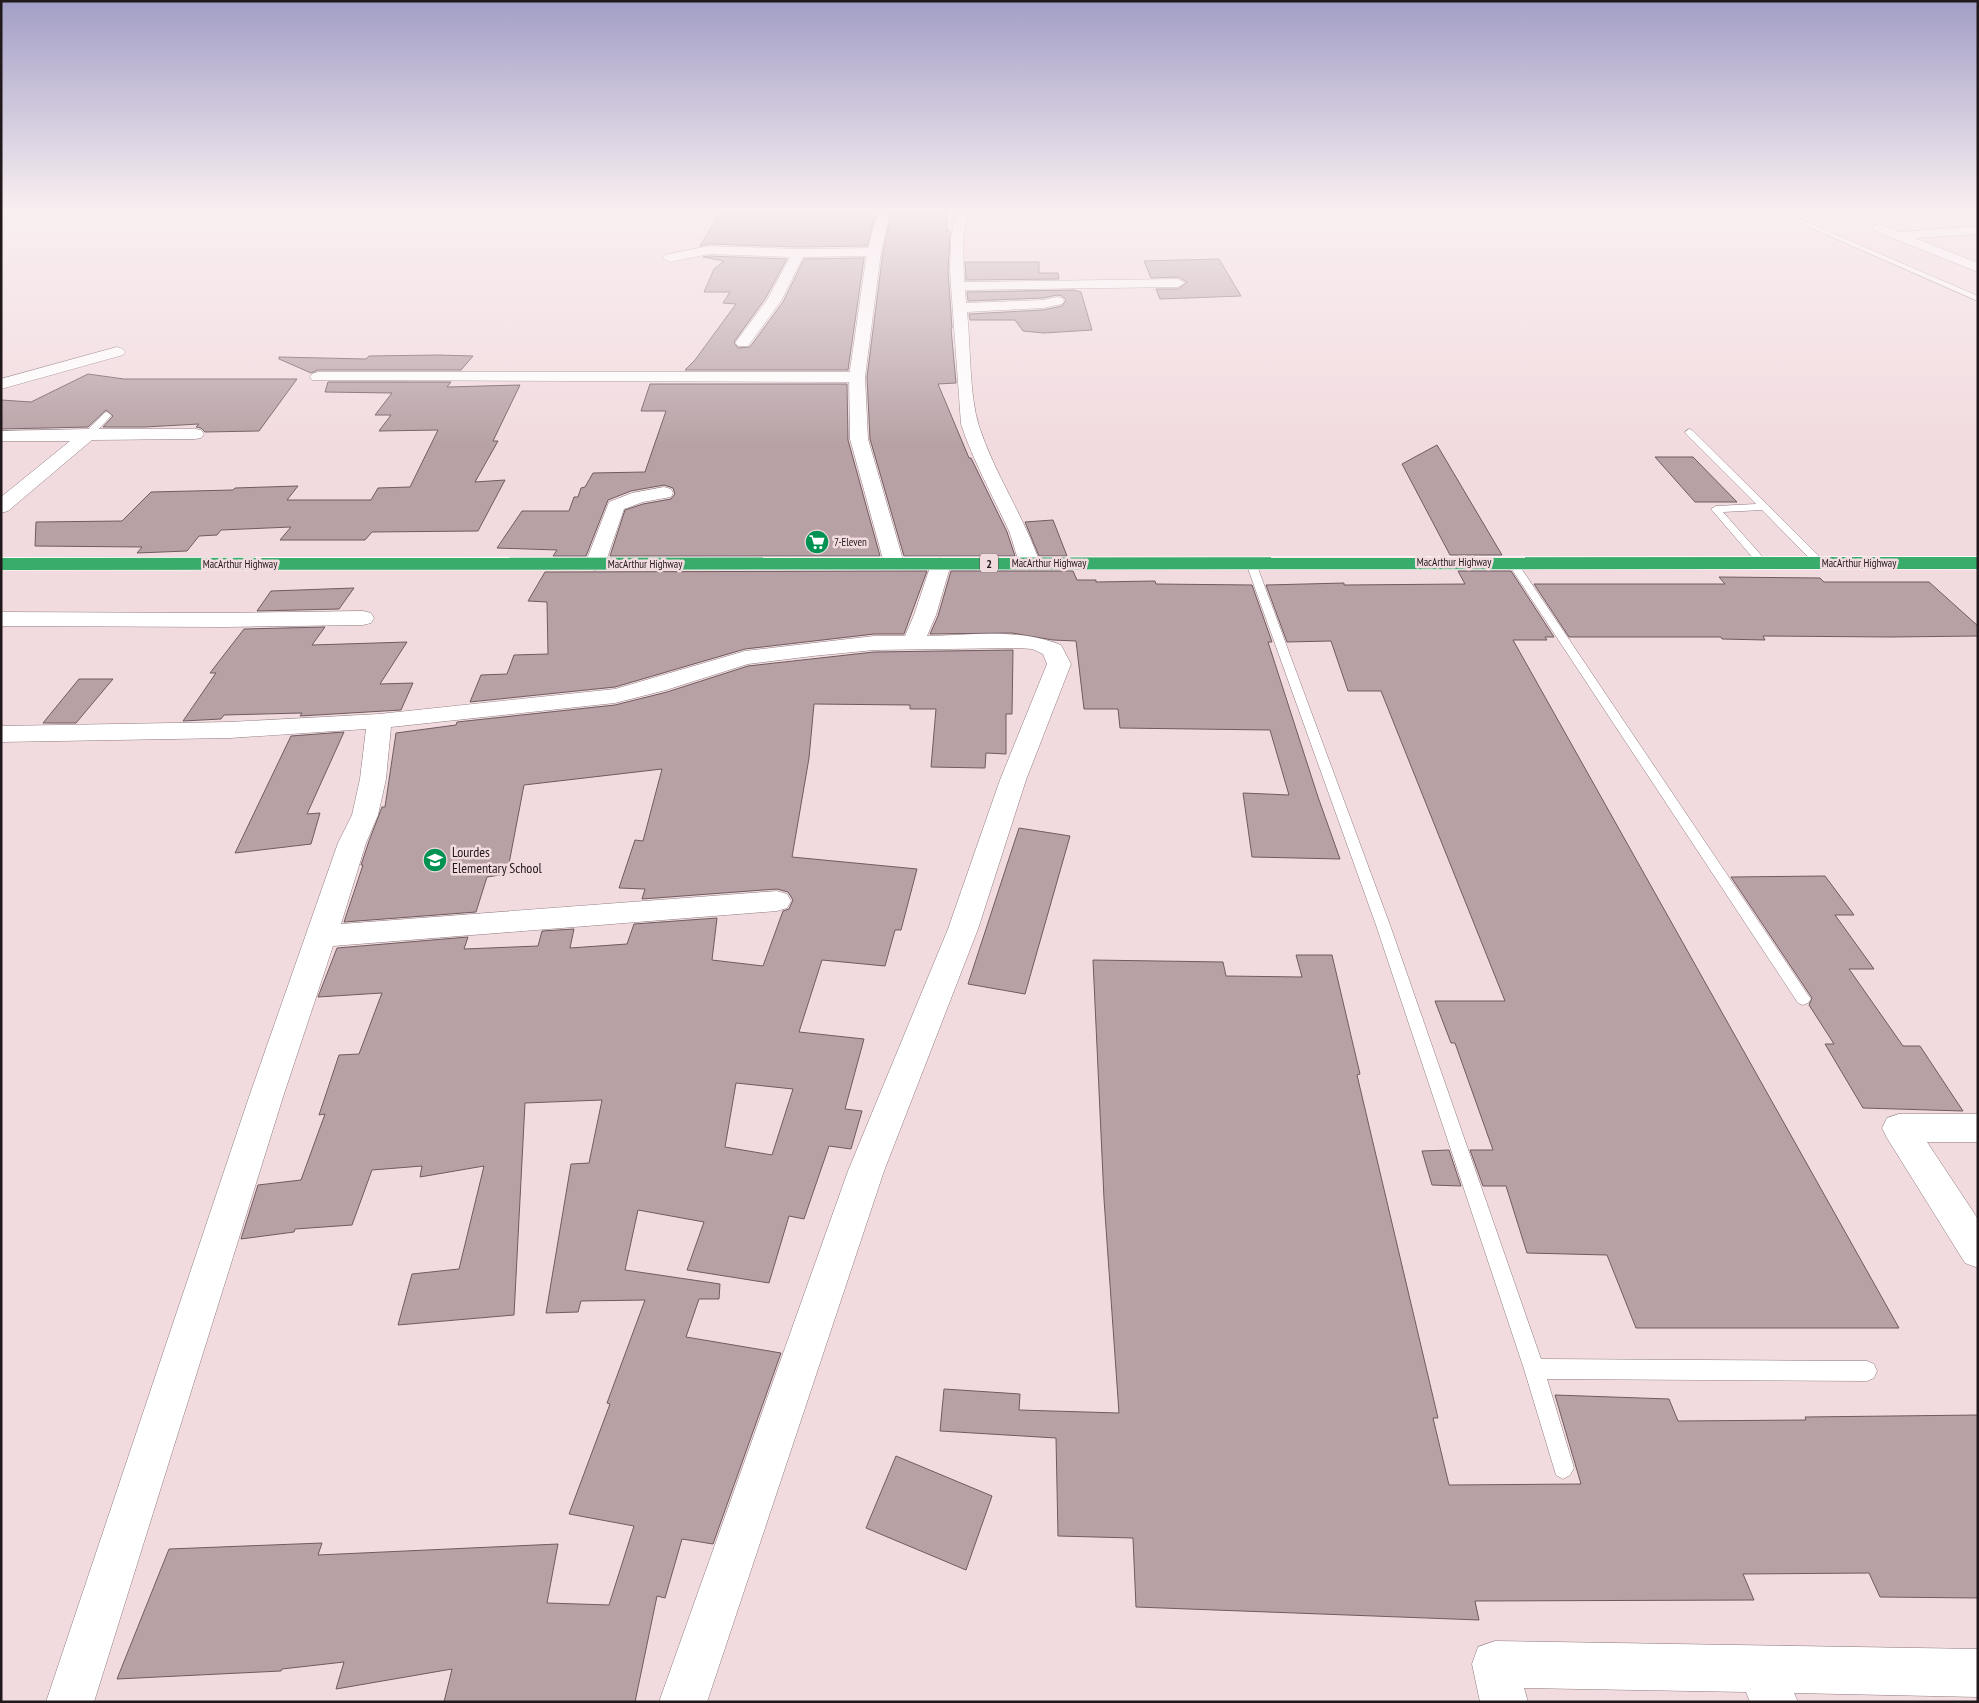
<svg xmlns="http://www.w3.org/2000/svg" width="1979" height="1703" viewBox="0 0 1979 1703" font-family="'PT Sans Narrow',sans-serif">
	<rect width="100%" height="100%" fill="#f2dbdf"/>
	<!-- building -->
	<path fill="#b7a1a5" stroke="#6f5c60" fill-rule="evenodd" d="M723,208L826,209L827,208H877L867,246L798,247L709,244L700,246Z
		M946,209L947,231H949L950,235L948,271L952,328H951L956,383L938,384L969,458H971L1007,532L1015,556H904L870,439L867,377L883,252L892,210Z
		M709,256L787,259L765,299L734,342L738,348L750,347L783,302L804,259L864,258L848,370H685L695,360L736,304L723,303L730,292H704L714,269L724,261L703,257Z
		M1219,259L1241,296L1160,299L1156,289H1178L1187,282L1178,277L1151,278L1144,261Z
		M965,262H1039V273H1058L1059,279L966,280Z
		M1074,290L1081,292L1092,330L1044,333L1023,331L1015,320H970L969,314L1043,310L1062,306L1066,300L1062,296L1057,295L1043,298L968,301L967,292Z
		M438,355L473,356L461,370H318L311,373L279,359V357L366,359L369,356Z
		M88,374L124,379H297L259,431L205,432L201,428L196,427L199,424L145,427H103L113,416L106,410L88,427L1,429V400L31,402Z
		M328,382H451L447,387L520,385L493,441H498L475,482L505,480L478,531L372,532L365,540H280L291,527L221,530L217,535L199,536L187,551L137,553L142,547L35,546L36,522L122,521L151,492L233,490L235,488L298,486L287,500H371L378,488L410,487L438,430L379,431L391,415H375L392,393L325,392Z
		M650,384H847L848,440L880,556H610L625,510L643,504L671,499L675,494L673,488L664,485L631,491L608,500L586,556H553L557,550L497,548L522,511H569L574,497H578L581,488L585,487L593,473L645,472L666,411H641Z
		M1437,445L1502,555H1450L1402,464Z
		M1655,457H1693L1737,502H1695Z
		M1053,520L1067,556H1039L1025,522Z
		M927,571L904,634H874L745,649L615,687L470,702L481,675L507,674L514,655L548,654L547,602L528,601L545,572Z
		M951,571H1073L1077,580H1096V582L1155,581L1156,584L1252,585L1272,642H1268L1318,797L1340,859L1252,857L1243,793L1289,795L1270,730L1120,728L1118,709H1084L1076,641L1053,640L1012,633L930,634L938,616Z
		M1458,571H1511L1554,637H1545L1547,640H1513L1899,1328H1636L1607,1255L1527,1253L1506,1186H1483L1470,1150H1493L1455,1043H1451L1435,1001H1505L1381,691H1348L1331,641L1287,642L1266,585L1344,583V585L1465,584Z
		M1719,577L1820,578L1824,582H1929L1978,626V636L1891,637L1763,636L1765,640L1722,639L1721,637H1569L1534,584H1725Z
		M354,588L339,609L257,611L271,591Z
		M325,627L312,645L407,642L380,684L413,683L401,710L300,716L302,713L224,715L221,719L183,721L216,673H210L244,629Z
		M1013,650L1012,714H1006V754L986,753L985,768L931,767L936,709H910V705L814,704L809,758L792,857L917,869L901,930H895L885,966L822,960L799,1032L864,1039L845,1109L862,1111L851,1149L829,1146L804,1219L789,1216L769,1283L687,1270L704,1222L638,1210L625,1270L720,1284L719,1299H699L686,1337L781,1353L713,1544L682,1539L665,1598L657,1596L635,1702H444L452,1669L336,1689L344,1662L282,1669L281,1671L117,1679L169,1549L322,1543L318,1555L558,1544L547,1603L609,1605L634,1526L569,1514L610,1404L607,1403L645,1300L581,1301L578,1312L546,1313L571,1164L589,1163L602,1100L525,1103L514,1315L398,1325L412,1274L459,1269L484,1166L420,1177L422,1166L372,1170L352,1225L295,1229L294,1232L241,1239L258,1185L301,1180L325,1114L319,1115L339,1055L359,1054L382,993L318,997L337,948L468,937L464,949L538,946L542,931L574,929L570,948L627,944L634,924L717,918L712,960L763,966L783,911L789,909L793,900L788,892L777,889L642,899L645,889L619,888L635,840L643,841L662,769L524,785L507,874L487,877L476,912L344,922L363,865H361L369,841L382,807H385L396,733L456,725L457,722L615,705L667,692L748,666L874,652ZM736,1083L793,1089L772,1155L725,1147Z
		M79,679H113L76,723H43Z
		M344,732L307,814L320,813L311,844L235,853L291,736Z
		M1019,828L1070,836L1025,994L968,984Z
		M1825,876L1854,915H1835L1874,969H1849L1903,1046H1920L1963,1111L1863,1108L1825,1044H1834L1809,1005L1812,998L1731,877Z
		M1296,955H1332L1360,1074L1357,1075L1438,1418H1433L1449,1485L1581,1484L1555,1395L1669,1399L1678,1421L1806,1420L1805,1417L1978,1415V1598L1880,1597L1869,1573L1743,1574L1754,1600L1475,1601L1479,1620L1136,1607L1133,1538L1058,1536L1056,1438L940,1431L944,1389L1020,1394L1019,1410L1119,1413L1104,1199L1093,960L1223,962L1226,976L1302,977Z
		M1449,1150L1461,1186L1432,1185L1422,1151Z
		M896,1456L992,1496L966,1570L866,1528Z"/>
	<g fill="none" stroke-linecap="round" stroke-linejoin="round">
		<!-- lane casing -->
		<g stroke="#907b7f" stroke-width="1">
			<path id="lane" d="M1766,208H1774L1978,296V301Z
				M107,412L111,415L110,417L92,436H86V432L104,413Z
				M1689,429L1692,430L1824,561L1825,563L1824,565H1816L1762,510L1723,512L1768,563L1763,566L1759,565L1711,509L1716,506L1756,504L1686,434L1685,432Z
				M1512,559L1517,562L1808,995L1811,999L1808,1003L1803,1005L1798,1003L1507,562Z
				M1251,560L1256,563L1390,925L1541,1359L1867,1361L1874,1364L1877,1371L1874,1378L1867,1381L1547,1379L1574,1468L1570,1475L1563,1479L1556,1475L1524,1369L1376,925L1246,563Z"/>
		</g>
		<!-- street casing -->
		<g stroke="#907b7f" stroke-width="1">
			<path id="street" d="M957,208H969L963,238L964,282L1178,279L1185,283L1178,287L965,290L966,303L1043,300L1057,297L1062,298L1064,301L1062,304L1043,308L967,312C971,347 969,394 979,426C994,473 1024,516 1040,563L1037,567L1030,569L1023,567C1015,557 1014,543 1009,531C993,496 973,461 961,424L950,271L951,238Z
				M1879,224L1900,232L1978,226V234L1915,238L1978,263V272L1875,231L1873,228L1875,225Z
				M709,246L798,249L874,248L881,252L874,256L803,257L781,301L748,346H738L735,343L767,300L790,257L709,254L670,262L663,258L665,255Z
				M117,347L123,349L125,352L123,355L1,389V379Z
				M318,372H857L863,374L865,377L863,380L857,382L312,380L310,377L312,374Z
				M89,429H195L201,430L204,434L201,438L195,439L92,440L8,511L1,513V497L70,441H1V431Z
				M664,487L671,489L673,493L671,497L643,502L624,509L605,564L602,568L595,570L588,568L585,564L609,502L632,493Z
				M941,558L948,560L951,564L936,615L927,636C972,635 1019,628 1061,645L1071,664L1026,780L978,929L884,1171L707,1702H659L848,1171L948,929L1000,780L1047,664L1043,654L1032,649L1018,648L874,650L813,656L748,664L666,690L615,703L391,727L386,779L378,815L366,843L341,924L777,891L787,894L791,901L787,908L777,911L333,946L283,1097L94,1702H46L249,1097L338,843L352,815L360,779L366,729L230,738L1,742V726L230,722L379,714L615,689L745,651L874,636H905L914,615L931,564L934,560Z
				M363,611L371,613L374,618L371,623L363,625L224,627L1,626V612L224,613Z
				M1899,1114H1978V1142H1927L1978,1219V1268L1965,1263L1887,1138L1882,1128L1887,1118Z
				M1495,1641L1978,1649V1697L1794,1693L1798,1702H1750L1746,1692L1524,1688L1528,1702H1480L1472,1664L1478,1647Z"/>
		</g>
		<!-- secondary casing -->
		<g stroke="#907b7f" stroke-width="1">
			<path id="secondary" d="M879,208H891L881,252L865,377L868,439L904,563L901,567L894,569L887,567L884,563L850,439L849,377L867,252Z"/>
		</g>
		<!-- highway casing -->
		<g stroke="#fff" stroke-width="1">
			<path id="highway" d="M1978,557V569L1,570V558Z"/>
		</g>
		<!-- lane -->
		<use href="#lane" fill="#fff" fill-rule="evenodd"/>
		<!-- street -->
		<use href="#street" fill="#fff" fill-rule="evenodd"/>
		<!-- secondary -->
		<use href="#secondary" fill="#fff" fill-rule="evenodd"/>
		<!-- highway -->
		<use href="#highway" fill="#39ab6b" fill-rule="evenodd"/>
	</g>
	<!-- sky -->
	<linearGradient id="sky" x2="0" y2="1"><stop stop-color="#a29ec6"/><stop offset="0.47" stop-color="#f9eff1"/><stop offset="1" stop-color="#f9eff1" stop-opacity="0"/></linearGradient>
	<rect width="1979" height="446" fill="url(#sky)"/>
	<!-- icons -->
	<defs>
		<g id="supermarket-disc" transform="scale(1.25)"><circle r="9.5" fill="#009252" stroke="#f2dbdf"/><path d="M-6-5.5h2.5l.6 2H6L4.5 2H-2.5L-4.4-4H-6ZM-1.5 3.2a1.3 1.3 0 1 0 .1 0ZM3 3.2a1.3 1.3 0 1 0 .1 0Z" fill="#fff"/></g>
		<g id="school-disc" transform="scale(1.25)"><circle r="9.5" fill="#009252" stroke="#f2dbdf"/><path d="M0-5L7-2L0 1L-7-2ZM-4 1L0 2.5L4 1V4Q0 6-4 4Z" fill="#fff"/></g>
	</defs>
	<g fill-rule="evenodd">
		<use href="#supermarket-disc" x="817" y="542"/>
		<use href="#school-disc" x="435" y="860"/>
	</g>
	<g text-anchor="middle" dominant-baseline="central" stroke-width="5" stroke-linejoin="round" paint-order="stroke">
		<!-- far-poi labels -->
		<g font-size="11" fill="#20181a" stroke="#f2dbdf" text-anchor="start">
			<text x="834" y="542">7-Eleven</text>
		</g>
		<!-- far-street labels -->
		<g font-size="11" fill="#20181a" stroke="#f2dbdf">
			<text x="1454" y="562">MacArthur Highway</text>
			<text x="1049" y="563">MacArthur Highway</text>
			<text x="1859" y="563">MacArthur Highway</text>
			<text x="240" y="564">MacArthur Highway</text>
			<text x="645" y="564">MacArthur Highway</text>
		</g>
		<!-- shield labels -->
		<rect fill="#f2dbdf" stroke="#5f5255" stroke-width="1" x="980" y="553.5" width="18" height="19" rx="4"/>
		<g font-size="12" font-weight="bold" fill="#20181a">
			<text x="989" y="563">2</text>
		</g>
		<!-- poi labels -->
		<g font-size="14" fill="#20181a" stroke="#f2dbdf" text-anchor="start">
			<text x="452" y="852">Lourdes<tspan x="452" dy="16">Elementary School</tspan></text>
		</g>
	</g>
	<!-- border -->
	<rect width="1979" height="1703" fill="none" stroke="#20181a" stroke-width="5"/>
</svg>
